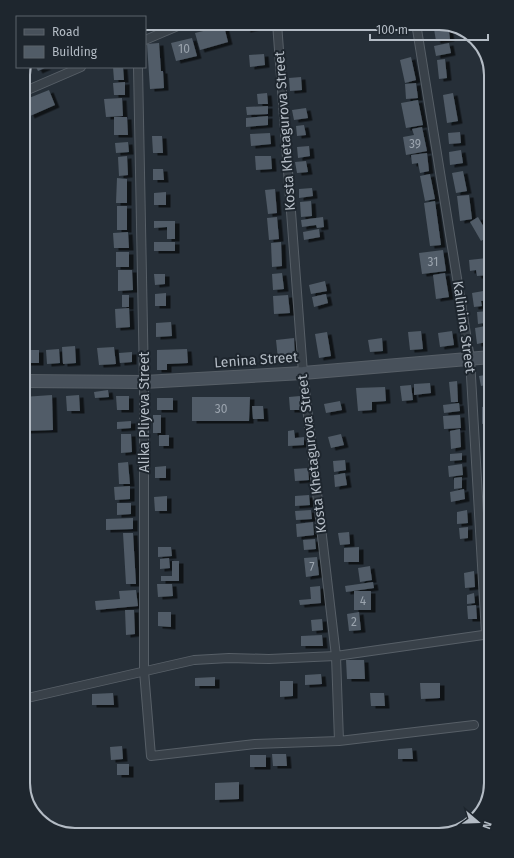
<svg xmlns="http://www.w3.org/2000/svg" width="514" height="858" viewBox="0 0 514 858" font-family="'Fira Sans',sans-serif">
	<defs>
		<filter id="shadow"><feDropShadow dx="4.5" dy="2.5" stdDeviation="0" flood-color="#0009"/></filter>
	</defs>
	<rect width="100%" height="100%" fill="#262f38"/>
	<!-- building -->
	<path fill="#515c67" filter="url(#shadow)" d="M245,23H258L259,27L246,30Z
		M433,23H442L448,25L450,39L436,41Z
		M224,26L228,42L200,50L195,33Z
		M192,38L197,56L176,61L171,43Z
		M159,43L161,71H163L164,88L150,89L147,44Z
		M449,43L451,53L436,56L434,46Z
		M264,54L265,65L250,67L249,55Z
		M411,57L416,80L405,83L400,60Z
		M445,59L447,78L439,79L437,60Z
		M36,67H47L38,71Z
		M113,67H123L124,80H114Z
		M301,77L302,90L290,91L289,78Z
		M125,82V95H114L113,83Z
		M416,83L418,98L406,99L405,84Z
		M49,90L55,105L30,116L24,100Z
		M267,93L268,104H258L257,94Z
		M453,93L458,121L447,123L443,95Z
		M122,98L123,116L106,117L104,99Z
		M418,100L423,125L406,128L401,103Z
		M268,106V114L247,115L246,107Z
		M306,108L308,118L294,120L292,110Z
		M268,116V125L246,127V118Z
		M114,117H127L128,135H114Z
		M304,125L306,135L297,136L296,126Z
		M422,127L427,151L406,155L403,137L414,135L412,129Z
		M460,132L461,143L449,144L448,133Z
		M270,133L271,144L251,146L250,134Z
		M152,136H162L163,153H153Z
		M128,142L129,152L116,153L115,143Z
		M309,146L310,156L298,158L297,147Z
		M461,150L463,163L450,165L449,152Z
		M427,153L429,171L420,173L418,163L412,164L411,155Z
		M127,156L128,175L119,176L118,157Z
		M255,156H271L272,169L256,170Z
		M306,161L308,172L297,173L295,162Z
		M153,169H163L164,180H153Z
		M463,171L467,191L456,193L452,173Z
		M430,174L435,199L425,201L420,176Z
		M117,178L127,179V203H116Z
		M312,188L313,196L299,198V189Z
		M275,189L277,213L268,214L265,190Z
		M166,192V205H154V193Z
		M469,195L472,219L460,221L457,196Z
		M311,201L312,216L301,217L300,202Z
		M435,201L441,245L430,246L424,203Z
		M117,206H127V230H117Z
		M277,217L279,239L269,240L267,218Z
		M323,217L324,227L317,228L316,225L302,227L301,220Z
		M478,217L489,236L481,241L470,222Z
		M154,221H175V239H167V227L154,228Z
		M319,229L320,237L304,240L303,232Z
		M128,232L129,248H114L113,233Z
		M154,242H175V251H154Z
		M281,242L282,266L272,267L271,243Z
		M443,250L446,271L422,274L419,253Z
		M116,252H129V267H116Z
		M487,258L489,275L477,276L476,270L470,271L469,260Z
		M118,270H132L133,290L118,291Z
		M282,273L284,289L273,290L272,274Z
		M445,273L449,297L436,299L433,275Z
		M154,274H165V284L155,285Z
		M325,281L327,291L311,294L309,285Z
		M489,290L490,300L481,301L482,306L474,307L472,293Z
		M166,293V306H155V294Z
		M326,294L328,303L314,307L312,297Z
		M122,295H129V307H122Z
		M288,295L290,313L274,314L273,296Z
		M129,308L130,327L116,328L115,309Z
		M488,311L490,322L478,324L477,312Z
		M171,322L172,336L156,337V323Z
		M491,325V341L477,344L475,328Z
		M421,331L423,349L410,350L408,332Z
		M452,331L454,345L440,347L438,333Z
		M327,332L331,356L319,358L315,334Z
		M294,338L295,358L278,359L276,340Z
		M382,338L383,351L370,352L368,340Z
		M75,346L76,363L63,364L62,347Z
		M114,347L116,364L99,365L97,348Z
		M59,349L60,363L47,364L46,350Z
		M187,349L188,363L167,364V370H157V350Z
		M23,350H39V363H23Z
		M132,352V362L120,363L119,353Z
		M491,374V384L481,386L479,376Z
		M457,381L458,402H451L449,382Z
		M430,383L431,393L414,395V384Z
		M411,385L413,400L402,401L400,386Z
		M385,387L386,401L372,402V410L358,411L356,388Z
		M108,390L109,397L95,398L94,392Z
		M52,395L53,430L23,431V397Z
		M79,395L80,411H67L66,396Z
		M116,396H129V410H117Z
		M300,396V410H290L289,397Z
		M192,397H250L249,421H192Z
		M157,398H173V410H157Z
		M340,401L342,410L326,413L324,404Z
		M459,403L460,411L444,413L443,405Z
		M252,406H263L264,419H253Z
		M491,406V422L482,424V407Z
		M153,415H161V433H153Z
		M460,415L461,428L444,429L443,416Z
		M131,421V428L117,429V422Z
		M460,429L461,447L451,449L450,431Z
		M294,430L295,438L304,437V445L288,446V431Z
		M121,434H131L132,452L121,453Z
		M341,434L344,445L331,448L328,437Z
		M159,435H169V446H159Z
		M491,447V460L486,461L485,448Z
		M462,453V460L450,461V454Z
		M345,460L346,470L334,472L333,461Z
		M128,462L130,484H119L118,463Z
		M462,464L463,475L449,477L448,466Z
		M166,466V478H155V467Z
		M308,468L309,480L295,481L294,469Z
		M345,473L347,485L335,487L334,475Z
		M462,477V488L454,489V478Z
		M130,486V499L115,500L114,487Z
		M464,489L465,499L451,502L450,492Z
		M489,492H491V502H490Z
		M309,495L310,505L295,506V496Z
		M167,496V511H155L154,497Z
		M117,503H131V514L117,515Z
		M311,510L312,519L296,520L295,511Z
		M467,510L468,523L457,524V512Z
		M133,518V529L106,530V519Z
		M313,522L314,535L297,537L296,524Z
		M468,527V538L460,539L459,528Z
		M349,532L350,544L340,545L338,533Z
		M123,533H133L136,584H126Z
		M315,539L316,549L304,550L303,540Z
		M158,547H171L172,556L158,557Z
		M359,547V562H344V548Z
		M317,557L319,575L306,577L304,558Z
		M169,558L170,568L160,569V559Z
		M172,561H179V581H161V576H172Z
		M370,566L372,580L360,582L358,568Z
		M474,571L475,587L465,588L464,573Z
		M373,582L374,588L346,592L345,586Z
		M157,584H172L173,596L158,597Z
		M320,586L321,603L300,605L299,600L311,599L310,587Z
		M136,590L138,606L96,610L95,601L120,599L119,591Z
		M354,591H371V610H354Z
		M474,593L475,603L467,604V595Z
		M476,605L477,619H468L467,606Z
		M125,610H134L135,634L126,635Z
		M158,612H171V627L158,626Z
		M359,612L361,630L349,631L347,614Z
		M322,619L323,630L312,631L311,620Z
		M322,635L323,646H301V636Z
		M346,660H364L365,679H347Z
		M321,674L322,684L305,685V675Z
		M215,677V686H195V678Z
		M280,681H293V696L280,697Z
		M420,683H440V698L421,699Z
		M113,693L114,705H92V694Z
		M370,693H384L385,706H371Z
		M122,746L123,759L111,760L110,747Z
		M412,748L413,759H398V749Z
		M272,754H286L287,766H273Z
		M250,755H266V767H250Z
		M117,764H129V775H117Z
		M239,782V799L215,800V783Z"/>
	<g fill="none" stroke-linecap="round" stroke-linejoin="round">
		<!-- street casing -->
		<g stroke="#575f67" stroke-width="10">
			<path id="street" d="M277,23L303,373L336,656L339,741
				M416,23L470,359L486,634
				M145,40L185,23
				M138,67L144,382V671L151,756L255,744L339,741L474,725
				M23,92L81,67
				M23,699L194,660L229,658L269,659L336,656L490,634"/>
		</g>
		<!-- secondary casing -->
		<g stroke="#575f67" stroke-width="14">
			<path id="secondary" d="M23,381L144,382L303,373L491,357"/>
		</g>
		<!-- street -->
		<use href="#street" stroke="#394149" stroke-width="8"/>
		<!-- secondary -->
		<use href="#secondary" stroke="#48515b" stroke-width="12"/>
	</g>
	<g text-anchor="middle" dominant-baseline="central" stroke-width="4" stroke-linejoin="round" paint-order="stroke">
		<!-- number labels -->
		<g font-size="12" fill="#9ba4ae">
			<text x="184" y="49">10</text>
			<text x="415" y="144">39</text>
			<text x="433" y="262">31</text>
			<text x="221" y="409">30</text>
			<text x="312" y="567">7</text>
			<text x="363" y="601">4</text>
			<text x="354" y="622">2</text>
		</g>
		<!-- street labels -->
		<g font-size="14" fill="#b4bcc5" stroke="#1e262e">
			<text transform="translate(285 131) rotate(-94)">Kosta Khetagurova Street</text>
			<text transform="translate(464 327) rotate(82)">Kalinina Street</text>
			<text transform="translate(256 360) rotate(-4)">Lenina Street</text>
			<text transform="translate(144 412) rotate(-90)">Alika Pliyeva Street</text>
			<text transform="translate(312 454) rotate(-97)">Kosta Khetagurova Street</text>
		</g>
	</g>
	<!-- crop -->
	<path d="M0 0H514V858H0ZM75 30H439A45 45 0 0 1 484 75V783A45 45 0 0 1 439 828H75A45 45 0 0 1 30 783V75A45 45 0 0 1 75 30Z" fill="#1e262e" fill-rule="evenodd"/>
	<path fill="none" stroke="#b4bcc5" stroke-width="2" d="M75 30H439A45 45 0 0 1 484 75V783A45 45 0 0 1 439 828H75A45 45 0 0 1 30 783V75A45 45 0 0 1 75 30Z"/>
	<!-- legend -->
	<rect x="16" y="16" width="130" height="52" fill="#1e262e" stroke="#5a626a"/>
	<rect x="24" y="29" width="20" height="6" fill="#48515b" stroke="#5a626a"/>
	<text x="52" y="36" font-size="12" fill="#b4bcc5">Road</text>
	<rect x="24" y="46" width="20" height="12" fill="#515c67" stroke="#5a626a"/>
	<text x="52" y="56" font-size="12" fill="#b4bcc5">Building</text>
	<!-- north arrow -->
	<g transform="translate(478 822) rotate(109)" stroke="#1e262e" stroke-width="3" paint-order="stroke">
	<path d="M0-3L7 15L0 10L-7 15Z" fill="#b4bcc5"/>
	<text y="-6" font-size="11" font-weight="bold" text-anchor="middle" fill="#b4bcc5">N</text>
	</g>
	<!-- scale -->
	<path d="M370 34v6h118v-6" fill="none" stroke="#b4bcc5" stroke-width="2"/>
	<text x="376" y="34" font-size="12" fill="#b4bcc5" stroke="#1e262e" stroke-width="3" paint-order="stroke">100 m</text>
</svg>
